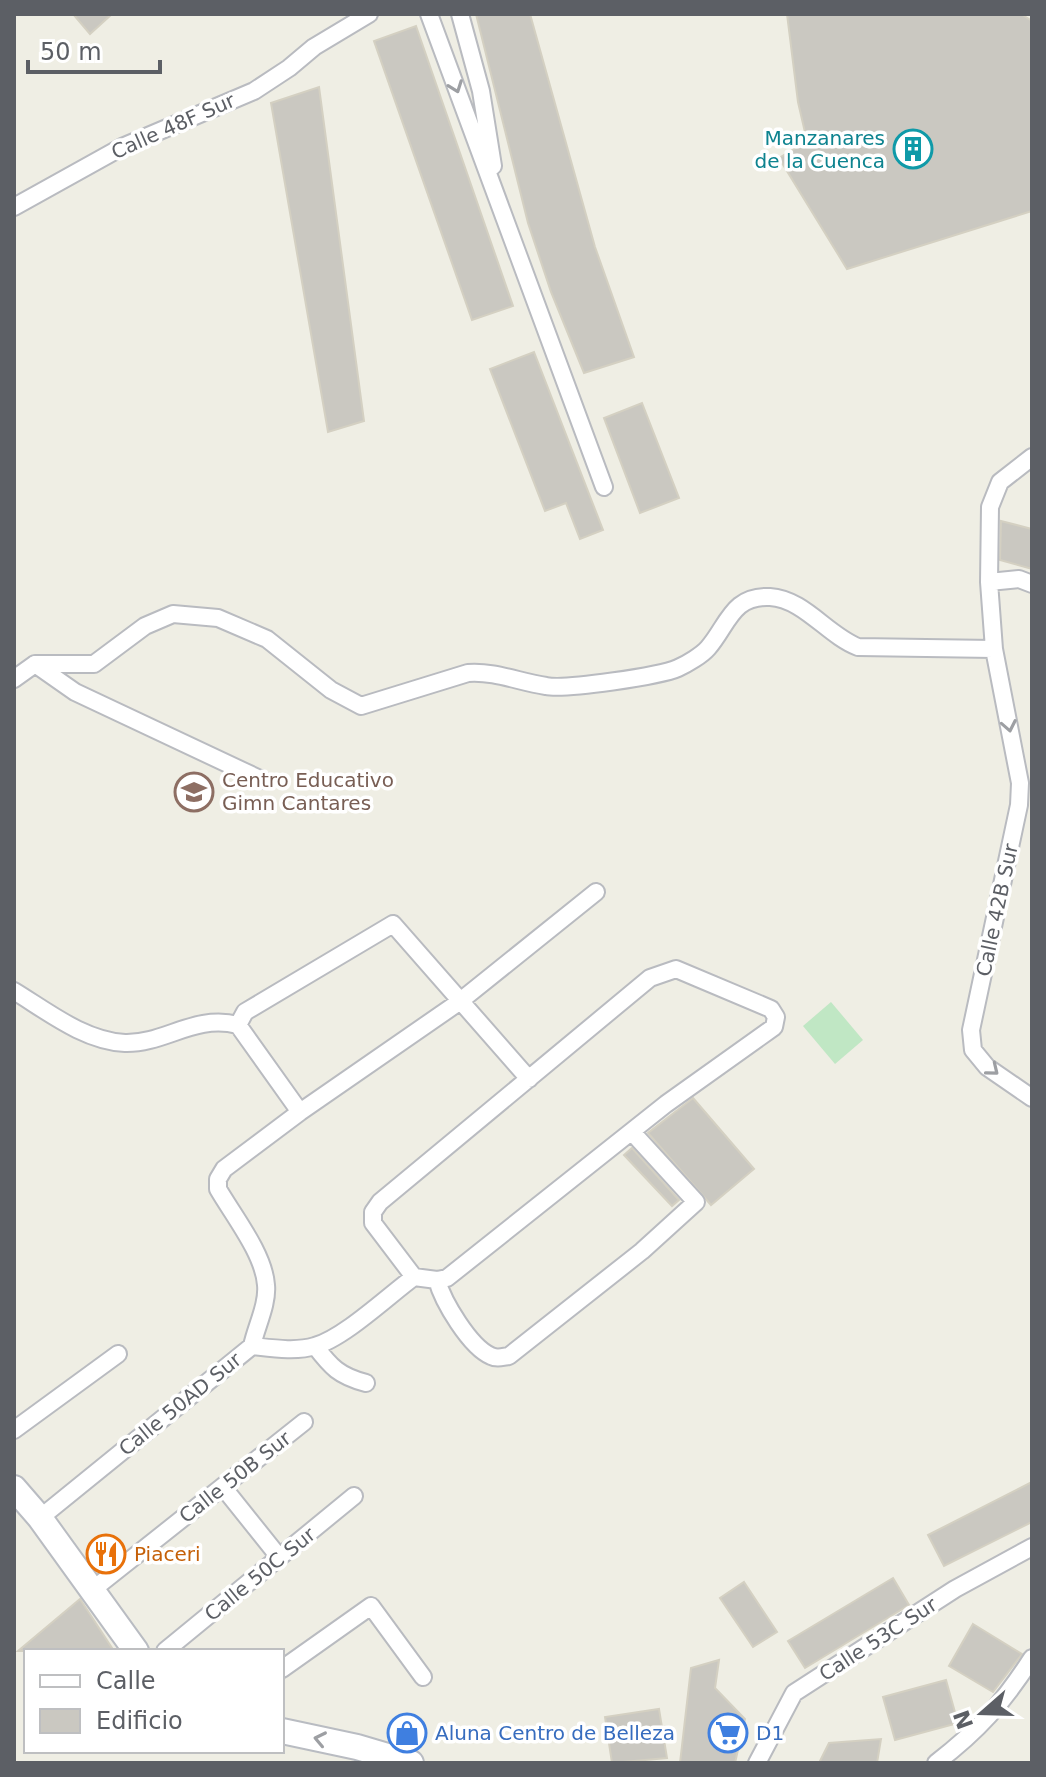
<svg xmlns="http://www.w3.org/2000/svg" width="1046" height="1777" viewBox="0 0 1046 1777" font-family="'DejaVu Sans',sans-serif">
	<rect width="100%" height="100%" fill="#efeee4"/>
	<!-- green -->
	<path fill="#c0e7c4" d="M831,1002L863,1040L835,1064L803,1026Z"/>
	<!-- building -->
	<path fill="#cac8c1" stroke="#d4d0c2" stroke-width="2" d="M73,14H112L90,34Z
		M476,14H530L595,247L634,357L584,373L551,292L528,223Z
		M787,14H1021L1032,21V211L847,269L779,158L807,141L798,102Z
		M416,26L513,306L472,320L374,41Z
		M319,87L364,421L328,432L271,103Z
		M534,352L603,530L580,539L566,503L545,511L490,369Z
		M642,403L679,498L640,513L604,418Z
		M1001,521L1032,529V569L1000,560Z
		M693,1098L754,1169L711,1205L648,1133Z
		M632,1148L679,1200L672,1206L624,1155Z
		M1032,1482V1522L944,1566L928,1535Z
		M893,1578L909,1605L805,1668L788,1641Z
		M744,1582L777,1632L753,1647L720,1598Z
		M80,1599L114,1651H18Z
		M973,1624L1022,1654L993,1692L949,1666Z
		M719,1660L715,1688L745,1719L735,1763H680L691,1668Z
		M946,1680L958,1723L895,1740L883,1697Z
		M659,1709L667,1758L612,1763L605,1717Z
		M881,1739L877,1763H819L829,1743Z"/>
	<g fill="none" stroke-linecap="round" stroke-linejoin="round">
		<!-- street casing -->
		<g stroke="#b9bbc0" stroke-width="20">
			<path id="street" d="M429,14L604,487
				M460,14L481,91L493,166
				M14,207L122,147L254,91L289,68L314,47L369,14
				M1032,457L1000,482L990,507L989,582L994,649L1020,783L1019,805L971,1030L973,1050L987,1067L1032,1098
				M989,582L1019,579L1032,584
				M35,664L75,692L262,780
				M14,679L35,664H94L145,626L173,614L218,618L267,639L331,690L361,706L468,673C495,671 519,682 546,686C565,690 660,676 678,668C687,664 702,655 708,648C728,625 732,595 770,597C804,599 827,635 858,647L994,649
				M676,969L771,1009L776,1017L774,1027L666,1104L447,1278L437,1280L414,1277L373,1223V1212L380,1202L650,978Z
				M14,991C47,1011 84,1041 125,1043C165,1044 194,1014 238,1025L300,1112
				M238,1025L245,1012L393,924L529,1079
				M437,1280C443,1302 470,1347 491,1356C497,1359 502,1357 509,1356L642,1251L696,1202L632,1132
				M252,1346C256,1327 268,1304 266,1285C264,1254 233,1215 218,1189V1179L224,1169L300,1112L459,1002L596,892
				M315,1346C331,1367 339,1376 366,1383
				M14,1430L118,1354
				M223,1487L279,1557
				M40,1518L252,1346C271,1348 296,1352 315,1346C344,1338 388,1296 414,1277
				M91,1591L304,1422
				M165,1651L354,1496
				M282,1669L371,1606L423,1677
				M757,1763L794,1693L955,1589L1032,1547
				M936,1763C979,1730 1003,1703 1032,1658"/>
		</g>
		<!-- secondary casing -->
		<g stroke="#b9bcc2" stroke-width="28">
			<path id="secondary" d="M14,1488L40,1518L136,1651
				M282,1731L357,1747L411,1763"/>
		</g>
		<!-- street -->
		<use href="#street" stroke="#fff" stroke-width="16"/>
		<!-- secondary -->
		<use href="#secondary" stroke="#fff" stroke-width="24"/>
	</g>
	<!-- one-way arrows -->
	<defs><path id="oneway-chevron" d="M-2-3.5L2.5 0L-2 3.5" fill="none" stroke-width="1.6" stroke-linecap="round" stroke-linejoin="round" transform="scale(2)"/></defs>
	<g stroke="#9d9fa3">
		<use href="#oneway-chevron" transform="translate(456 87) rotate(70)"/>
		<use href="#oneway-chevron" transform="translate(1009 726) rotate(79)"/>
		<use href="#oneway-chevron" transform="translate(993 1070) rotate(39)"/>
		<use href="#oneway-chevron" transform="translate(320 1739) rotate(-168)"/>
	</g>
	<!-- icons -->
	<defs>
		<g id="building-ring" transform="scale(2)"><circle r="9.5" fill="#fff" stroke="#0f9aa8" stroke-width="1.5"/><path d="M-4-6H4V6H1V3H-1V6H-4ZM-2.5-4.3h1.7v1.8h-1.7ZM.8-4.3h1.7v1.8H.8ZM-2.5-1h1.7V.8h-1.7ZM.8-1h1.7V.8H.8Z" fill="#0f9aa8"/></g>
		<g id="school-ring" transform="scale(2)"><circle r="9.5" fill="#fff" stroke="#8d6e63" stroke-width="1.5"/><path d="M0-5L7-2L0 1L-7-2ZM-4 1L0 2.5L4 1V4Q0 6-4 4Z" fill="#8d6e63"/></g>
		<g id="restaurant-ring" transform="scale(2)"><circle r="9.5" fill="#fff" stroke="#e8710a" stroke-width="1.5"/><path d="M-5-6h1v4h1v-4h1v4h1v-4h1v5L-1.5 .5V6h-2V.5L-5-1ZM5-6V6H3V1.5H1.5Q1.5-4 5-6Z" fill="#e8710a"/></g>
		<g id="shop-ring" transform="scale(2)"><circle r="9.5" fill="#fff" stroke="#3f7fe0" stroke-width="1.5"/><path d="M-5-2.5h2.3a2.7 3.5 0 0 1 5.4 0H5L5.5 6h-11ZM-1.5-2.5h3a1.5 2.3 0 0 0-3 0Z" fill="#3f7fe0"/></g>
		<g id="supermarket-ring" transform="scale(2)"><circle r="9.5" fill="#fff" stroke="#3f7fe0" stroke-width="1.5"/><path d="M-6-5.5h2.5l.6 2H6L4.5 2H-2.5L-4.4-4H-6ZM-1.5 3.2a1.3 1.3 0 1 0 .1 0ZM3 3.2a1.3 1.3 0 1 0 .1 0Z" fill="#3f7fe0"/></g>
	</defs>
	<g fill-rule="evenodd">
		<use href="#building-ring" x="913" y="149"/>
		<use href="#school-ring" x="194" y="792"/>
		<use href="#restaurant-ring" x="106" y="1554"/>
		<use href="#shop-ring" x="407" y="1733"/>
		<use href="#supermarket-ring" x="728" y="1733"/>
	</g>
	<g text-anchor="middle" dominant-baseline="central" stroke-width="7" stroke-linejoin="round" paint-order="stroke">
		<!-- street labels -->
		<g font-size="20" fill="#5c5f65" stroke="#fff">
			<text transform="translate(173 126) rotate(-24)">Calle 48F Sur</text>
			<text transform="translate(997 910) rotate(-78)">Calle 42B Sur</text>
			<text transform="translate(180 1404) rotate(-39)">Calle 50AD Sur</text>
			<text transform="translate(235 1477) rotate(-38)">Calle 50B Sur</text>
			<text transform="translate(260 1574) rotate(-39)">Calle 50C Sur</text>
			<text transform="translate(878 1639) rotate(-33)">Calle 53C Sur</text>
		</g>
		<!-- culture labels -->
		<g font-size="20" fill="#0d838f" stroke="#fff" text-anchor="end">
			<text x="885" y="138">Manzanares<tspan x="885" dy="23">de la Cuenca</tspan></text>
		</g>
		<!-- education labels -->
		<g font-size="20" fill="#785e54" stroke="#fff" text-anchor="start">
			<text x="222" y="780">Centro Educativo<tspan x="222" dy="23">Gimn Cantares</tspan></text>
		</g>
		<!-- food labels -->
		<g font-size="20" fill="#c56008" stroke="#fff" text-anchor="start">
			<text x="134" y="1554">Piaceri</text>
		</g>
		<!-- shop labels -->
		<g font-size="20" fill="#366cbe" stroke="#fff" text-anchor="start">
			<text x="435" y="1733">Aluna Centro de Belleza</text>
			<text x="756" y="1733">D1</text>
		</g>
	</g>
	<!-- border -->
	<rect width="1046" height="1777" fill="none" stroke="#5c5f65" stroke-width="32"/>
	<!-- legend -->
	<rect x="24" y="1649" width="260" height="104" fill="#ffffff" stroke="#bebfc1" stroke-width="2"/>
	<rect x="40" y="1675" width="40" height="12" fill="#ffffff" stroke="#bebfc1" stroke-width="2"/>
	<text x="96" y="1689" font-size="24" fill="#5c5f65">Calle</text>
	<rect x="40" y="1709" width="40" height="24" fill="#cac8c1" stroke="#bebfc1" stroke-width="2"/>
	<text x="96" y="1729" font-size="24" fill="#5c5f65">Edificio</text>
	<!-- north arrow -->
	<g transform="translate(982 1713) rotate(250)" stroke="#ffffff" stroke-width="6" paint-order="stroke">
	<path d="M0-6L14 30L0 20L-14 30Z" fill="#5c5f65"/>
	<text y="-12" font-size="22" font-weight="bold" text-anchor="middle" fill="#5c5f65">N</text>
	</g>
	<!-- scale -->
	<path d="M28 60v12h132v-12" fill="none" stroke="#5c5f65" stroke-width="4"/>
	<text x="40" y="60" font-size="24" fill="#5c5f65" stroke="#ffffff" stroke-width="6" paint-order="stroke">50 m</text>
</svg>
